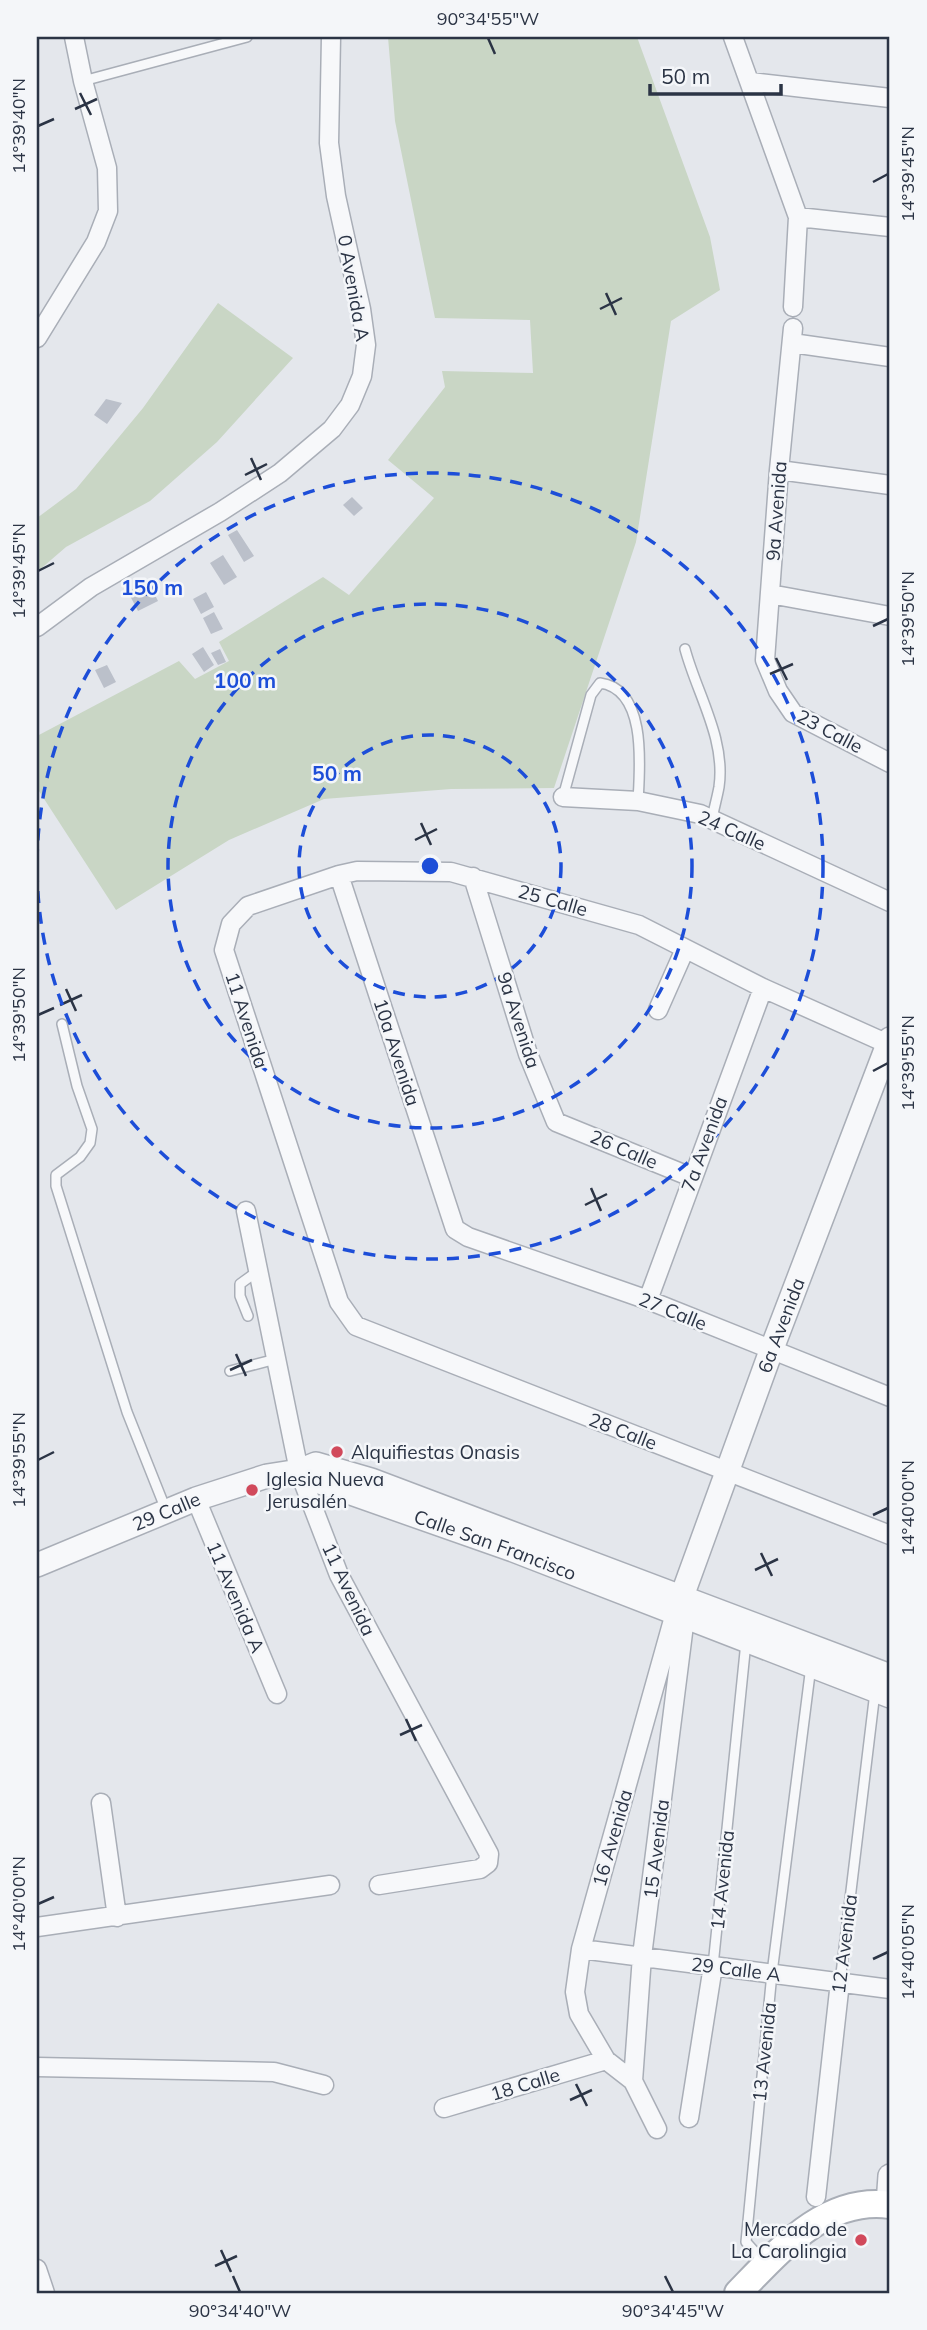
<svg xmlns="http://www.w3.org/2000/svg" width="927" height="2330" viewBox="0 0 927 2330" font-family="Mulish,sans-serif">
	<rect width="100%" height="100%" fill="#e4e7ec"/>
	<!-- green -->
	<path fill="#c9d6c5" d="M388,37H637L710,237L720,290L671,321L636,542L554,788L451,789L324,799L229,840L116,910L37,788V736L179,661L195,679L229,661L219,642L323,577L349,595L434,498L388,460L445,387L442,371L533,373L530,320L435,318L395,121Z
		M218,303L293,358L217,442L150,501L66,547L37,572V518L76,489L143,408Z"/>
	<!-- building -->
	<path fill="#bbc0ca" d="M106,399L122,403L107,424L94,415Z
		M352,497L363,508L354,516L343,505Z
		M237,530L254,556L244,562L228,535Z
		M223,555L237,577L224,585L210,563Z
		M148,581L158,601L138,611L128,592Z
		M206,592L214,607L201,614L193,599Z
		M214,612L223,629L211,634L203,618Z
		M203,647L214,665L204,672L192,654Z
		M220,649L226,662L218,665L211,653Z
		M107,665L116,682L104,688L95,670Z"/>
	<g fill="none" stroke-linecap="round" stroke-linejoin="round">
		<!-- service casing -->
		<g stroke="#a9aeb7" stroke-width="12">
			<path id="service" d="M83,81L247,37
				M685,649C697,694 726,739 719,787C717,798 714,808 712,819
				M563,797L591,695L600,683C647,689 640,766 638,801
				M62,1024L77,1086L92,1129L90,1143L80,1157L56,1175V1186L127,1412L166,1510
				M248,1316L240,1296V1284L258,1271
				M230,1371L276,1359
				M713,1966L746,1642
				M840,1982L875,1692
				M765,2263L746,2242L772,1973L811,1666"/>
		</g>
		<!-- minor casing -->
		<g stroke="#a9aeb7" stroke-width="21">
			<path id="minor" d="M733,37L798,217L793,307
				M751,82L890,98
				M798,217L890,227
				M793,328L779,470L765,660L778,691L793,713L890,763
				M37,338L96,242L108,211L107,168L83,81L74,37
				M792,343L890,357
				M779,470L890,485
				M770,594L890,616
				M37,627L91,587L220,512L280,473L332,429L350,405L362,376L366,345L361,309L336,196L329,143L331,37
				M563,797L638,801L700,814L890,902
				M339,875L455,1229L468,1237L648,1300L890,1397
				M473,877L528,1054L556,1122L691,1177
				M658,1010L685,949
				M888,1044L763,988L639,925L451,872L357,871L339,875L248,906L231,924L224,950L339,1302L356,1326L890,1535
				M246,1211L299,1471L339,1575L489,1854L488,1863L480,1869L379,1885
				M648,1300L763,988
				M196,1499L277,1694
				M101,1803L117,1917
				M37,1927L330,1885
				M581,1949L890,1989
				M37,2067L274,2072L324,2085
				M633,2081L642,1956L685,1617
				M444,2108L606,2060
				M689,2118L713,1966
				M657,2129L633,2081L606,2060L579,2014L575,1992L581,1949L675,1613
				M816,2197L840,1982
				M37,2269L45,2293"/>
		</g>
		<!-- tertiary casing -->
		<g stroke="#a9aeb7" stroke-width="26">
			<g id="tertiary">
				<path id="s1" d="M299,1471L311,1479L513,1550L890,1696"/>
				<path id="s2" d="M37,1565L196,1499L267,1476L299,1471L316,1464L371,1480L890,1676"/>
				<path id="s3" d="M677,1610L771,1351L890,1039"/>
				<path d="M888,2204L890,2176"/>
			</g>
		</g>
		<!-- secondary casing -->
		<g stroke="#a9aeb7" stroke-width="30">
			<path id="secondary" d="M738,2293C779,2251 825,2196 890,2205"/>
		</g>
		<!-- service -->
		<use href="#service" stroke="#f7f8fa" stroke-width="9"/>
		<!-- minor -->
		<use href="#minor" stroke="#f7f8fa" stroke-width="18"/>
		<!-- tertiary -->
		<use href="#tertiary" stroke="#f7f8fa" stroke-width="23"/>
		<!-- secondary -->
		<use href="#secondary" stroke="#fff" stroke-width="26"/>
	</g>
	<!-- ticks -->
	<path fill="none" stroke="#2b3445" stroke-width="2.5" d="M488,38L495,54M80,93L91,115M75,109L97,99M38,126L54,119M873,182L888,174M606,293L616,315M600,309L622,298M251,458L261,480M245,475L267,464M38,571L54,563M873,626L888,619M776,658L787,680M770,674L793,664M421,823L431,845M415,840L437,829M66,989L76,1011M60,1005L82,995M38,1015L54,1008M873,1071L888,1063M591,1188L601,1211M585,1205L607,1194M236,1354L246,1376M230,1370L252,1360M38,1460L54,1452M873,1515L888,1508M761,1553L772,1576M755,1570L778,1559M406,1719L416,1741M400,1735L422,1725M38,1904L54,1897M873,1959L888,1952M576,2084L587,2106M570,2100L592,2090M221,2250L231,2272M215,2266L237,2256M233,2276L240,2292M665,2276L673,2292"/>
	<!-- distance rings -->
	<g fill="none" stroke="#1d4ed8" stroke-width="3.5" stroke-dasharray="12 9">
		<circle cx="430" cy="866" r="131"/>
		<circle cx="430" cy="866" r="262"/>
		<circle cx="430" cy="866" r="393"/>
	</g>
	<!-- markers -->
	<g fill="#d1495b" stroke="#f4f6f9" stroke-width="2.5">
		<circle cx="337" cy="1452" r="7"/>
		<circle cx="252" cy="1490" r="7"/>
		<circle cx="861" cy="2240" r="7"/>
	</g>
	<g text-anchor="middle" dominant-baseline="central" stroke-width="5" stroke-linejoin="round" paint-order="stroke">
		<!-- street labels -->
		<g font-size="19" fill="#2b3445" stroke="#f4f6f9">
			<text transform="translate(354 288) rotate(80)">0 Avenida A</text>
			<text transform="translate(776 511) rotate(-86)">9a Avenida</text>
			<text transform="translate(830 731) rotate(28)">23 Calle</text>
			<text transform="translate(732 830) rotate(24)">24 Calle</text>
			<text transform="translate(553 900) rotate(16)">25 Calle</text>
			<text transform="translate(247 1020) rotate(72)">11 Avenida</text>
			<text transform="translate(519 1020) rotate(72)">9a Avenida</text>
			<text transform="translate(397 1052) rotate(72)">10a Avenida</text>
			<text transform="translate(704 1144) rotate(-70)">7a Avenida</text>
			<text transform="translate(624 1149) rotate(23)">26 Calle</text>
			<text transform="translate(673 1311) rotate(22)">27 Calle</text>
			<text stroke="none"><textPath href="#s3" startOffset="303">6a Avenida</textPath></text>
			<text transform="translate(623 1431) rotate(21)">28 Calle</text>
			<text stroke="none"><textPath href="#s2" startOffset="140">29 Calle</textPath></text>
			<text stroke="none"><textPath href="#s1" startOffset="210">Calle San Francisco</textPath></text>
			<text transform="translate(349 1589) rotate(65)">11 Avenida</text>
			<text transform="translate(236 1597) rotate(67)">11 Avenida A</text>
			<text transform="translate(612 1838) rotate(-74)">16 Avenida</text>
			<text transform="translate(656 1849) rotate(-83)">15 Avenida</text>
			<text transform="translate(722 1880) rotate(-84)">14 Avenida</text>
			<text transform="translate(844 1944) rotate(-83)">12 Avenida</text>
			<text transform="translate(736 1969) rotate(7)">29 Calle A</text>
			<text transform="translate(764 2052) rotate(-84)">13 Avenida</text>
			<text transform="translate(525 2084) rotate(-17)">18 Calle</text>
		</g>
		<!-- poi labels -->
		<g font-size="19" fill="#2b3445" stroke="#f4f6f9" text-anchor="start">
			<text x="351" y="1452">Alquifiestas Onasis</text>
			<text x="266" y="1479">Iglesia Nueva<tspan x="266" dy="22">Jerusalén</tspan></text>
			<text x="847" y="2229" text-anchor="end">Mercado de<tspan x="847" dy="22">La Carolingia</tspan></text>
		</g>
	</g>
	<circle cx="430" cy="866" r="10" fill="#1d4ed8" stroke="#f4f6f9" stroke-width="3.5"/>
	<g font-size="21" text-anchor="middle" font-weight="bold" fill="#1d4ed8" stroke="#f4f6f9" stroke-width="5" stroke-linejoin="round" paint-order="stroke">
		<text x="152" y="595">150 m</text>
		<text x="245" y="688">100 m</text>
		<text x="337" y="781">50 m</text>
	</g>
	<!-- border -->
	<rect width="927" height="2330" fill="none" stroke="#f4f6f9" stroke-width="77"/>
	<!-- scale -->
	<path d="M650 84v10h131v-10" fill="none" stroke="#2b3445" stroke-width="3.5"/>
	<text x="661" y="84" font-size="21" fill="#2b3445" stroke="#f4f6f9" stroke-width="5" paint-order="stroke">50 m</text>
	<rect x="38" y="38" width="850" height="2254" fill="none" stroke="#2b3445" stroke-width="2.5"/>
	<g font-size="18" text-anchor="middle" fill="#2b3445">
		<text x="488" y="25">90°34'55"W</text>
		<text transform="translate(19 126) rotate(-90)" y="6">14°39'40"N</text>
		<text transform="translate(908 174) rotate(-90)" y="6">14°39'45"N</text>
		<text transform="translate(19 571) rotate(-90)" y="6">14°39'45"N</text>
		<text transform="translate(908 619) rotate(-90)" y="6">14°39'50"N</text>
		<text transform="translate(19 1015) rotate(-90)" y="6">14°39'50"N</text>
		<text transform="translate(908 1063) rotate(-90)" y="6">14°39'55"N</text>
		<text transform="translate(19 1460) rotate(-90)" y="6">14°39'55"N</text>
		<text transform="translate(908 1508) rotate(-90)" y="6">14°40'00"N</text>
		<text transform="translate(19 1904) rotate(-90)" y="6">14°40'00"N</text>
		<text transform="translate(908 1952) rotate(-90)" y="6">14°40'05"N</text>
		<text x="240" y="2317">90°34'40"W</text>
		<text x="673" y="2317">90°34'45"W</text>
	</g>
</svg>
